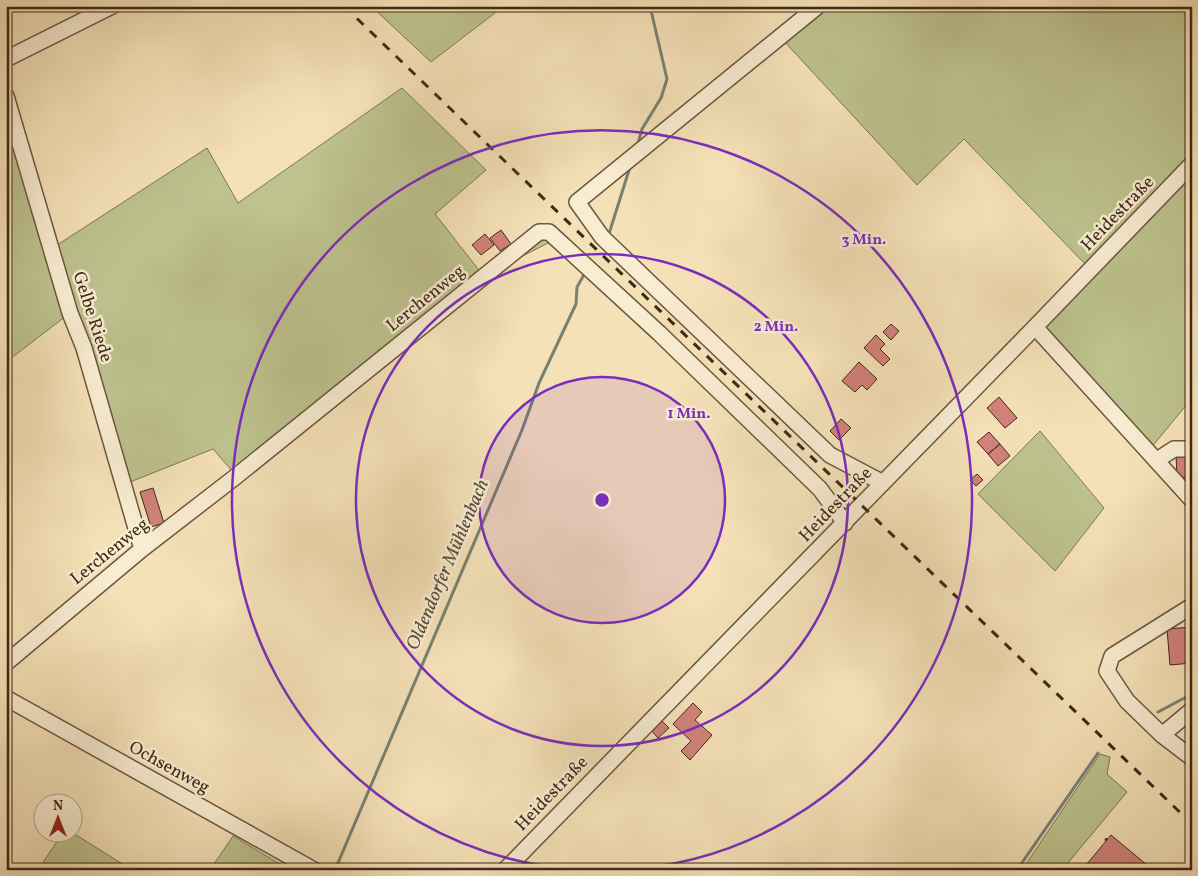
<svg xmlns="http://www.w3.org/2000/svg" width="1198" height="876" viewBox="0 0 1198 876" font-family="Vollkorn,serif">
	<rect width="100%" height="100%" fill="#f5e1b8"/>
	<filter id="stains"><feTurbulence type="fractalNoise" baseFrequency=".004" numOctaves="4"/><feColorMatrix values="0 0 0 0 .2 0 0 0 0 .09 0 0 0 0 .02 0 0 0 .5 -.17"/></filter>
	<radialGradient id="worn" r=".72"><stop offset=".6" stop-color="#630" stop-opacity="0"/><stop offset="1" stop-color="#630" stop-opacity=".3"/></radialGradient>
	<!-- green -->
	<path fill="#bdc28e" stroke="#7e7652" d="M371,6H504L431,62Z
		M824,6H923L927,12L934,6H1192V157L1086,265L964,139L917,185L782,39Z
		M402,88L486,170L435,214L482,274L234,473L213,449L130,482L70,313L6,362V95L54,247L207,148L238,203Z
		M1192,172V398L1151,448L1042,329Z
		M540,236L554,240L507,264Z
		M1040,431L1104,508L1055,571L978,494Z
		M1100,754L1110,757L1107,774L1127,792L1062,870H1022Z
		M73,833L132,870H38L62,834Z
		M233,836L290,870H210Z"/>
	<g fill="none" stroke-linecap="round" stroke-linejoin="round">
		<!-- stream -->
		<path stroke="#778272" stroke-width="3" d="M637,147L642,129L661,98L667,79L650,6
			M608,237L630,167
			M1158,712L1192,694
			M335,870L522,430L539,383L576,304L577,287L585,273
			M1017,870L1098,753"/>
	</g>
	<!-- building -->
	<path fill="#d1827b" stroke="#3f2917" d="M501,230L511,244L500,251L490,238Z
		M485,234L494,245L481,255L472,245Z
		M891,324L899,331L891,340L883,332Z
		M876,335L885,344L880,349L890,359L883,366L864,348Z
		M859,362L877,379L867,390L862,385L855,392L842,381Z
		M999,397L1017,418L1005,428L987,408Z
		M841,419L851,428L839,440L830,431Z
		M989,432L1000,444L988,454L977,442Z
		M1000,444L1010,456L998,466L988,454Z
		M1192,453V491H1189V477L1177,478L1176,454Z
		M977,474L983,480L976,486L970,480Z
		M153,488L164,523L151,527L140,492Z
		M1192,627V663L1170,665L1167,629Z
		M693,703L702,712L695,720L712,735L690,760L681,751L691,741L673,724Z
		M661,720L669,728L658,738L651,730Z
		M1111,835L1153,870H1082Z"/>
	<g fill="none" stroke-linecap="round" stroke-linejoin="round">
		<!-- minor casing -->
		<g stroke="#6c573f" stroke-width="18">
			<path id="minor" d="M818,6L577,202L602,237L830,455L883,483
				M6,59L112,6
				M6,96L70,313L84,348L142,549
				M1035,327L1192,500
				M1157,460L1174,449H1192
				M1192,606L1112,656L1107,671L1127,701L1162,735L1192,758
				M6,663L142,549L234,478L539,232H549L659,333L820,489L845,523
				M6,698L314,870
				M1162,735L1192,710
				M505,870L1035,327L1192,164"/>
		</g>
		<!-- minor -->
		<use href="#minor" stroke="#f8ecd1" stroke-width="15"/>
		<!-- rail -->
		<path stroke="#3f2917" stroke-width="3" stroke-dasharray="9 9" stroke-linecap="butt" d="M344,6L1192,824
			M1105,839L1107,840"/>
	</g>
	<!-- distance rings -->
	<circle cx="602" cy="500" r="123" fill="#7b2cbf" fill-opacity=".12"/>
	<g fill="none" stroke="#7b2cbf" stroke-width="2.5">
		<circle cx="602" cy="500" r="123"/>
		<circle cx="602" cy="500" r="246"/>
		<path d="M586 870A370 370 0 1 1 618 870"/>
	</g>
	<g text-anchor="middle" dominant-baseline="central" stroke-width="5" stroke-linejoin="round" paint-order="stroke">
		<!-- street labels -->
		<g font-size="18" fill="#3f2917" stroke="#f8ecd1">
			<text transform="translate(1118 214) rotate(-46)">Heidestraße</text>
			<text transform="translate(426 299) rotate(-39)">Lerchenweg</text>
			<text transform="translate(92 317) rotate(72)">Gelbe Riede</text>
			<text transform="translate(836 505) rotate(-46)">Heidestraße</text>
			<text transform="translate(110 552) rotate(-39)">Lerchenweg</text>
			<text transform="translate(169 768) rotate(29)">Ochsenweg</text>
			<text transform="translate(552 794) rotate(-46)">Heidestraße</text>
		</g>
		<!-- water labels -->
		<g font-size="19" font-style="italic" fill="#564e3d" stroke="#f8ecd1">
			<text transform="translate(448 565) rotate(-67)">Oldendorfer Mühlenbach</text>
		</g>
	</g>
	<circle cx="602" cy="500" r="8" fill="#7b2cbf" stroke="#f8ecd1" stroke-width="2.5"/>
	<g font-size="15" text-anchor="middle" font-weight="bold" fill="#7b2cbf" stroke="#f8ecd1" stroke-width="5" stroke-linejoin="round" paint-order="stroke">
		<text x="864" y="244">3 Min.</text>
		<text x="776" y="331">2 Min.</text>
		<text x="689" y="418">1 Min.</text>
	</g>
	<!-- margin -->
	<rect width="1198" height="876" fill="none" stroke="#f5e1b8" stroke-width="25"/>
	<rect x="8" y="8" width="1183" height="861" fill="none" stroke="#3f2917" stroke-width="2.5"/>
	<rect x="12" y="12" width="1173" height="851" fill="none" stroke="#3f2917"/>
	<!-- north arrow -->
	<g transform="translate(58 818)"><circle r="24" fill="#f8ecd1" stroke="#ae9e87"/>
	<path d="M0-4L9 19L0 12L-9 19Z" fill="#8f2418"/>
	<text y="-8" font-size="14" font-weight="bold" text-anchor="middle" fill="#3f2917">N</text>
	</g>
	<rect width="100%" height="100%" filter="url(#stains)"/>
	<rect width="100%" height="100%" fill="url(#worn)"/>
</svg>
